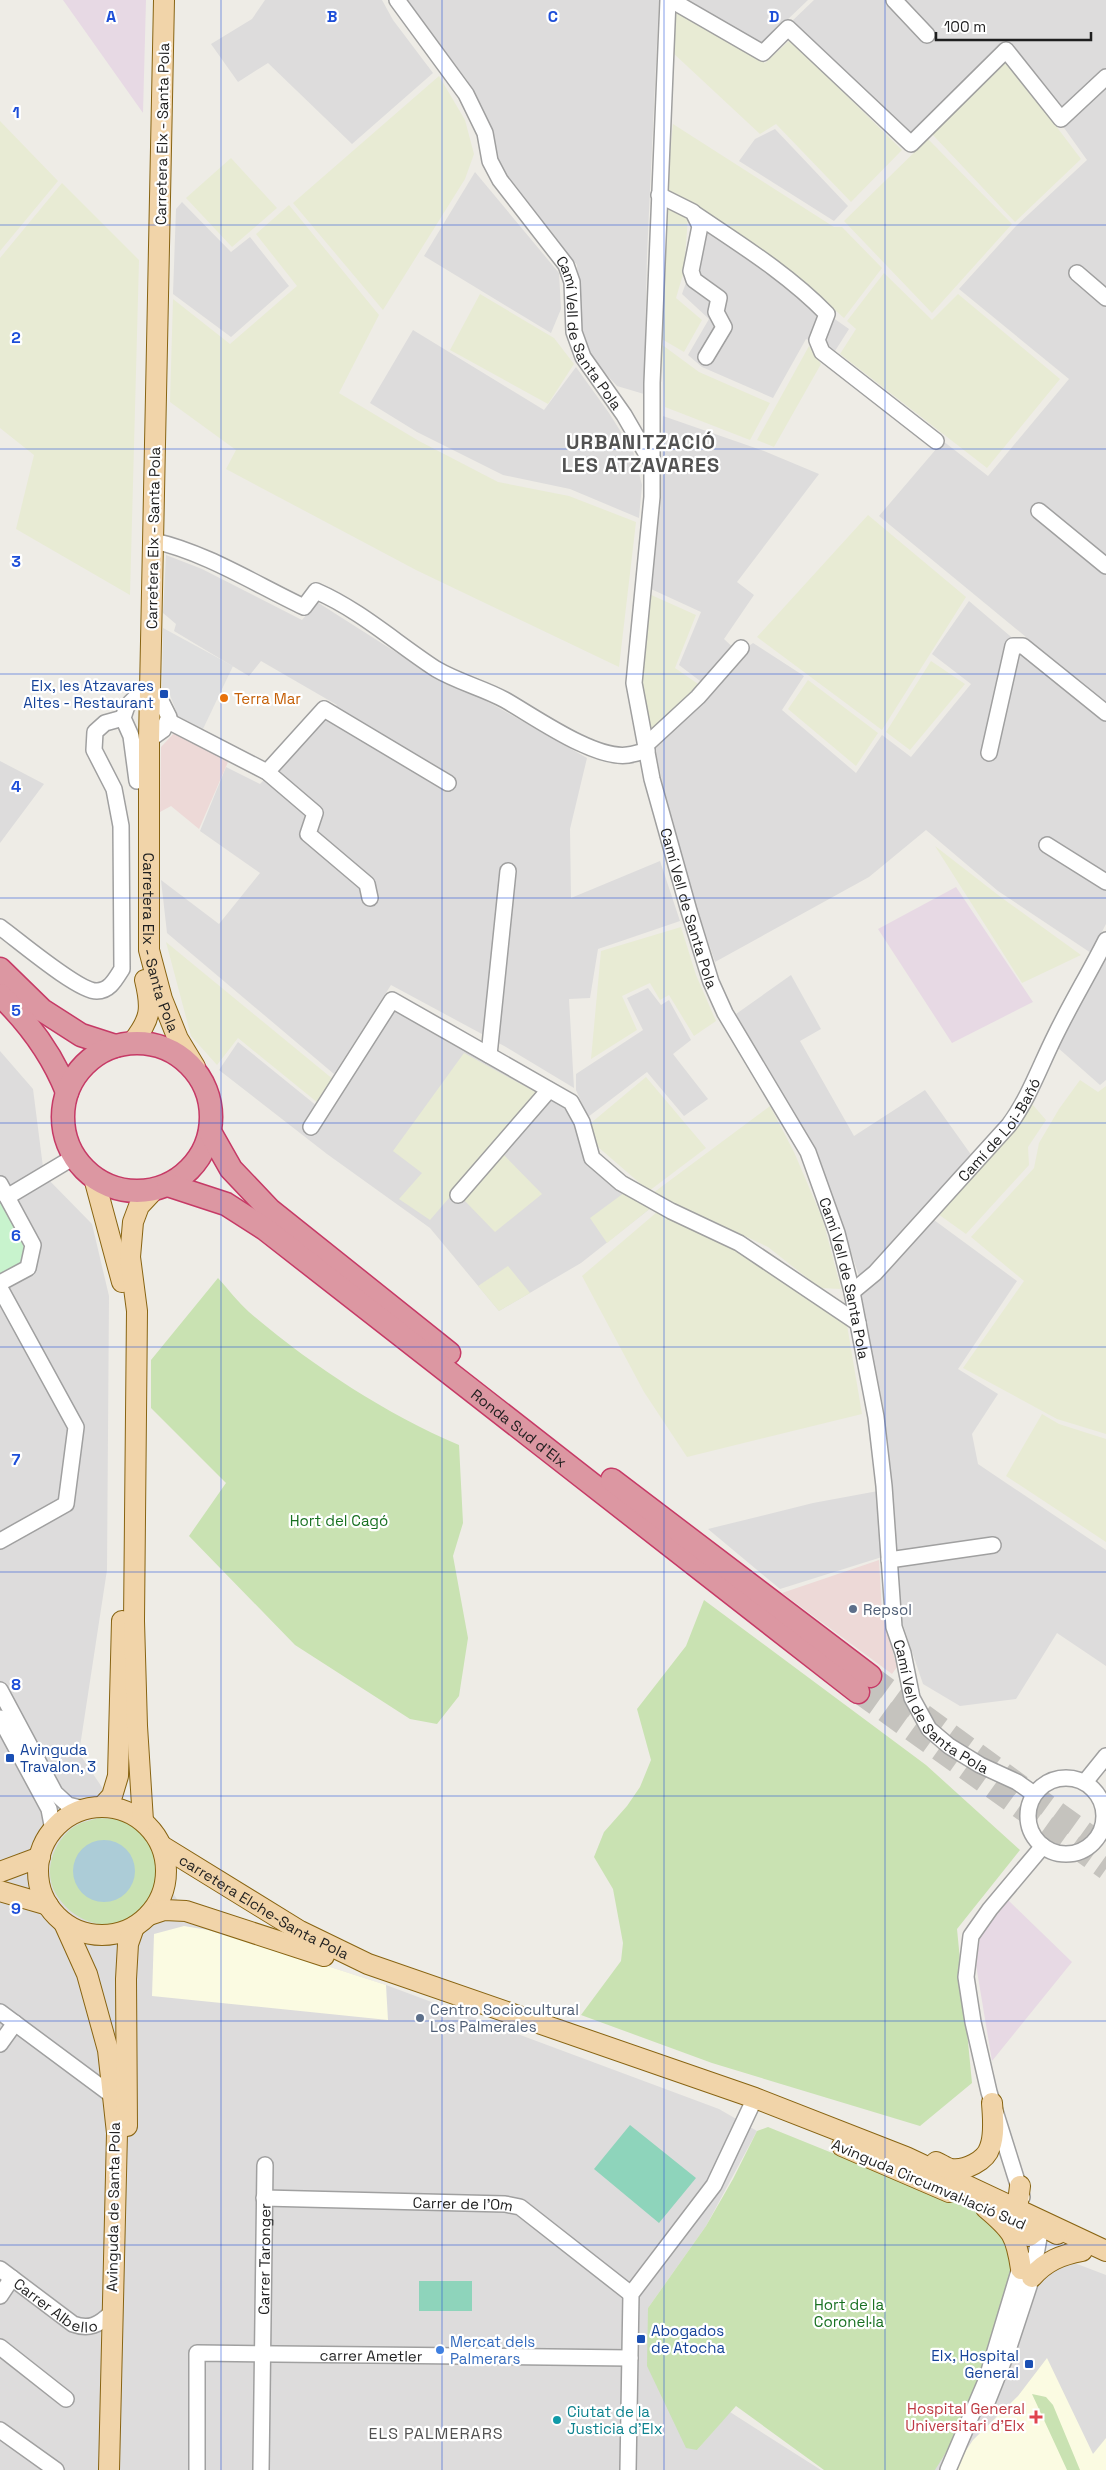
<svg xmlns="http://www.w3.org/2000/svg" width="1106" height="2470" viewBox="0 0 1106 2470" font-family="'Space Grotesk',sans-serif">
	<rect width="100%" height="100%" fill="#eeece6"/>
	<!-- residential -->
	<path fill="#dddcdc" d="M265,0H382L393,20L433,73L352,144L268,63L238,82L211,44L252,19Z
		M406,0H659L647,254L644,394L617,386L592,359L580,322L577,265L499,168L486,122L467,80Z
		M681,0H808L761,45Z
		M814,0H1106V703L879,516L943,441L988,476L1069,379L959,289L1016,226L1087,160L1005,45L912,135L790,23Z
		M775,129L848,206L834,221L739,161L755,139Z
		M475,172L559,273L561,309L551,333L424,256Z
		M182,202L231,252L250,237L289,286L231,337L173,294L176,209Z
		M705,228L849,329L835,351L806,339L773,398L702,367L688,355L709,319L682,294Z
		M413,330L544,410L576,367L609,413L633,451L642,485L639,518L570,489L503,475L417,432L370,403Z
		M663,416L764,451L819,474L737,582L754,595L724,639L739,653L753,643L804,676L782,710L856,773L882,735L911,757L971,684L932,654L969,601L1106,718V924L1091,953L998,891L926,830L869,877L715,962L680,858L653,742L712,690L679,665L701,612L651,589L660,498Z
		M166,555L202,569L302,620L317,602L427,672L492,704L587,758L570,829L571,898L660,861L680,921L598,949L590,998L569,999L574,1088L506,1047L391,985L334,1074L167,933L161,880L219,924L260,873L200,831L226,767L260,784L337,705L261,661L249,676L174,631L176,624L163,613Z
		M0,761L44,784L0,843Z
		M1106,953V1080L1100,1085L1057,1047Z
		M791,975L821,1029L800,1041L854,1136L925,1090L972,1156L860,1279L817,1151L736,1014Z
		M648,988L661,1005L669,1000L691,1040L673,1054L708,1099L684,1116L647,1072L588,1117L576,1090V1074L643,1030L627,998Z
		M394,1007L566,1105L578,1123L587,1162L652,1207L581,1263L499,1311L430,1228L327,1154L219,1070L238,1042L328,1115Z
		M0,1051L33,1089L44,1175L92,1224L109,1296L107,1570L79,1753L193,1923L386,1985L719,2109L757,2131L706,2226L648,2308L697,2450L730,2412L821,2470H0Z
		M934,1220L1017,1281L958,1369L998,1394L972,1434L978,1464L1106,1550V1666L1057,1633L1016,1699L960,1706L923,1684L902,1622L892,1489L883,1405L860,1297Z
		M878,1491L882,1557L780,1589L708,1529L813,1503Z
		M1006,2237L1106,2275V2470H933Z"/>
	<!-- commercial -->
	<path fill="#edd9d7" d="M175,732L228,762L199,829L171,806L160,812L161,747Z
		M879,1560L882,1613L897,1667L892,1674L782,1593Z"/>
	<!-- industrial -->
	<path fill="#e7d9e4" d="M63,0H146L143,113Z
		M956,887L1033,1002L952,1043L878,929Z
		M1008,1900L1072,1962L992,2061L976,1965L980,1937Z"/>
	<!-- education -->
	<path fill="#fbfbe2" d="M184,1926L208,1930L293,1955L386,1985L388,2020L152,1996L154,1934Z
		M1047,2358L1093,2454L1106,2438V2470H953L973,2440L1018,2396Z"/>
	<!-- farmland -->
	<path fill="#e8ebd4" d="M677,10L765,63L790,40L902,150L851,202L776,124L760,134L672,52Z
		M1006,60L1081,159L1015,222L932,134Z
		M439,76L465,120L474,154L465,179L383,310L293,203Z
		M0,121L58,181L0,251Z
		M673,124L834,227H842L882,268L844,318L796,276L666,190Z
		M928,139L1012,224L932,313L844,221Z
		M231,158L277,208L232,247L186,198Z
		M62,183L139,260L130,595L16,529L34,455L0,428V258Z
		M665,203L688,217L684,271L676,298L702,320L684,352L660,338Z
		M289,205L379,315L339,393L419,441L498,482L569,496L636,522L619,667L416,570L226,469L236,450L170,402L173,299L230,344L297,286L256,234Z
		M884,273L932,320L958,294L1060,379L987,468L840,354L856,329L847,321Z
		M480,294L554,338L574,364L548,404L450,350Z
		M661,344L699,372L770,403L750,440L665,407Z
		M809,346L821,364L774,447L757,440Z
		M868,515L966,597L882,730L757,637Z
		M649,594L696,615L675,668L701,686L652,732L640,694Z
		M931,661L965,684L910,750L886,732Z
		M808,680L878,733L856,766L788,709Z
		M935,846L1002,898L1081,955L1022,983Z
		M681,927L696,975L716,1021L694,1036L669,995L660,1000L650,983L622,996L637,1030L591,1059L601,951Z
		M166,942L334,1080L318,1103L238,1038L217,1065L191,1036Z
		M464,1053L539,1094L430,1220L399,1199L422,1173L393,1151Z
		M646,1077L706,1148L649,1191L598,1147L591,1123Z
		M1080,1080L1098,1092L1106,1086V1434L1057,1419L963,1368L1024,1281L971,1237L1034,1168L1039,1143L1059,1109Z
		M1032,1104L1046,1120L1028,1147L1029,1165L966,1234L938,1214L1023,1116Z
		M770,1106L794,1152L823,1220L841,1289L820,1288L768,1247L653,1193Z
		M503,1154L542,1194L495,1232L464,1200Z
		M628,1190L652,1207L607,1243L590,1218Z
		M657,1212L723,1241L847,1325L862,1414L687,1457L644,1392L582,1276Z
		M508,1266L530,1293L499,1311L478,1286Z
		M1042,1414L1059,1424L1106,1439V1542L1006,1476Z"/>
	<!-- grass -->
	<path fill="#c9e2b2" d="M218,1278C228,1289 238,1302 249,1312C311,1365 384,1413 459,1445L463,1523L453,1556L468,1638L459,1696L437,1724L410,1719L295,1645L189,1536L226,1483L151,1408V1360Z
		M704,1600L926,1765L1020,1850L957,1929L972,2083L920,2126L712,2063L581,2015L621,1961L623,1943L613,1889L594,1857L604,1832L627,1806L640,1787L651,1760L637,1709L686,1646Z
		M99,1818C105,1819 112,1818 118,1820C151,1828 167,1871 149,1900C126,1938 77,1929 56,1894C41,1870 56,1834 81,1823C86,1821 93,1820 99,1818Z
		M768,2127L983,2214C995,2227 1010,2238 1011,2257C1013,2280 1004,2302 997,2324C981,2376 965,2425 935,2470H824L736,2406L697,2450L686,2448L647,2366L648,2308L706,2226L733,2179L757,2131Z
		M1032,2394L1046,2397L1053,2405L1080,2470H1067Z"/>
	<!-- park -->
	<path fill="#c8f3cd" d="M0,1200L26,1251L25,1260L0,1279Z"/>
	<!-- pitch -->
	<path fill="#8ed4bb" d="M630,2125L696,2178L659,2223L594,2169Z
		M419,2281H472V2311H419Z"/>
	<!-- parking -->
	<path fill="#dfdfdf" d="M163,628L233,666L203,729L178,716L170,695L162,690Z"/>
	<!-- water -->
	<path fill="#acccd7" d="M73 1871a31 31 0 1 1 62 0a31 31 0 1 1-62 0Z"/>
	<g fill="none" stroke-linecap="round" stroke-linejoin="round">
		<!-- highway-tunnel -->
		<path stroke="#c5c3be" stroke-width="22" stroke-dasharray="22 11" stroke-linecap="butt" d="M870,1676L1106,1848
			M858,1692L1106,1869"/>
		<!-- minor casing -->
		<g stroke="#a0a0a0" stroke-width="18">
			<g id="minor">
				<path id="s1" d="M397,0L466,94L485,133L490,161L500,180L566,265L572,282L574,332L583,357L624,415L650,460"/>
				<path id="s2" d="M668,0L652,383V497L634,683L652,779L689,911L711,982L725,1013L808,1152L837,1233L852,1292L876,1417L884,1486L894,1627L903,1653L912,1698L929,1729L949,1746L980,1765L1017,1782L1034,1794"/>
				<path d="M671,0L763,53L788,28L911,144L1006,50L1061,119L1106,77"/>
				<path d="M894,0L927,35"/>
				<path d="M659,195L693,212L700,226L691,271L694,280L719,298L716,312L724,327L706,357"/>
				<path d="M695,214C741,245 788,274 827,314L817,340L822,352L936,441"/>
				<path d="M1077,273L1106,298"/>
				<path d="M1039,511L1106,566"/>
				<path d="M154,541C205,552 257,585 304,607L316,591C360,610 396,643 436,669C458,682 483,688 505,700C535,717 595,760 628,755C635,754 641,752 647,750"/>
				<path d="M168,721L267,772L315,813L308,834L367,884L370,898"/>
				<path d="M149,740L163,730L169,717L162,703L150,696"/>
				<path d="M646,745L698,697L741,648"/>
				<path d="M989,753L1013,646H1023L1106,713"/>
				<path d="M267,772L324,709L448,783"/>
				<path d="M137,781L131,736L123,718L127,706L139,694"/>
				<path d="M1047,845L1106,882"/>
				<path d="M0,927C18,940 79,992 97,991C110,991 116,978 122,969L121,826L114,789L94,750L95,732L105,723L123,718"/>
				<path d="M489,1055L508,871"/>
				<path d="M311,1127L392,1000L571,1102L582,1122L592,1158L621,1183L671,1211L739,1243L858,1323"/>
				<path d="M0,1184L33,1245L28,1268L0,1283"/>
				<path d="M458,1195L549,1090"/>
				<path d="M7,1197L74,1157"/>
				<path d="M0,1288L76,1427L66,1504L0,1541"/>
				<path id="s3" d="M852,1292L875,1273L1009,1125C1029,1098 1040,1066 1055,1036C1071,1003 1090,972 1106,940"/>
				<path d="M889,1560L993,1545"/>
				<path d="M0,1690L55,1793L68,1805L84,1809"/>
				<path d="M0,1718L49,1809L53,1830"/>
				<circle cx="1066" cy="1816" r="38"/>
				<path d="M1085,1782L1106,1756"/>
				<path d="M0,2012L113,2096"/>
				<path d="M0,2044L15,2023"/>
				<path d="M1022,2197L989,2092L973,2022L966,1977L971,1936L990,1909L1043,1846"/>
				<path id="s4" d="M264,2198L505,2204L520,2207L631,2294"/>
				<path id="s5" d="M0,2269L73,2324C89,2330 99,2325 111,2313"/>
				<path d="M0,2296L12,2278"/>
				<path d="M0,2347L66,2399"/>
				<path d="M988,2400L1009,2347L1032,2277L1039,2238L1035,2222"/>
				<path d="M0,2430L56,2470"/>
				<path id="s6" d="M197,2470V2353L630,2358"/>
				<path id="s7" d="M261,2470L265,2165"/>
				<path d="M628,2470L631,2294L714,2185L755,2098"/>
				<path d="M948,2470L986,2381L1023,2258"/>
			</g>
		</g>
		<!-- major casing -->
		<g stroke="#886412" stroke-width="22">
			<g id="major">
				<path id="s8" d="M164,0L149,740V950L162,999L178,1039L195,1067"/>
				<path d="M132,1043C151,1019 152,1009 145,980"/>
				<path d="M94,1178L122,1282"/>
				<circle cx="102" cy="1871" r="64"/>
				<path d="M102,1807L112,1796L118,1776L122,1621"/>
				<path d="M143,1821L137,1726L134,1621L137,1311L130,1257L133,1222L139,1206L154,1190"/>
				<path id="s9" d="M162,1846L300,1931L368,1964L755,2098L906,2157L1106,2251"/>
				<path d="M0,1872L40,1857"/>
				<path d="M0,1891L48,1905"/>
				<path d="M149,1915L164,1910L186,1911L324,1956"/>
				<path d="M64,1923L87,1974L108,2050L117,2133L109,2470"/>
				<path d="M127,2126L126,1979L128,1944L134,1927"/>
				<path d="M842,2146L949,2192"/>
				<path d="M936,2162C941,2164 946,2168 951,2169C965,2171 986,2161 990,2147C995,2134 993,2117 992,2103"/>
				<path d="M999,2207L1006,2209L1018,2202L1020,2186"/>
				<path d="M986,2208C1012,2230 1016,2235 1021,2269"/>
				<path d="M1029,2236L1042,2226L1057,2234"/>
				<path d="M1032,2277C1046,2261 1061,2255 1082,2251"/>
			</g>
		</g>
		<!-- highway casing -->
		<g stroke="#c63a66" stroke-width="25">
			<g id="highway">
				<path d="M0,969L42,1010L81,1035L115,1046"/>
				<path d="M0,995C29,1023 52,1054 67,1092"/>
				<circle cx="137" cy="1117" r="74"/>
				<path d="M210,1132L231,1169L270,1210L449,1353"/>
				<path id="s10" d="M168,1185L226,1204L265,1229L858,1692"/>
				<path d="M612,1480L870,1676"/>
			</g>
		</g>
		<!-- minor -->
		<use href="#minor" stroke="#fff" stroke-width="15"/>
		<!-- major -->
		<use href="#major" stroke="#f1d4a9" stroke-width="20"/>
		<!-- highway -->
		<use href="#highway" stroke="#dc97a2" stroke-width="22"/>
	</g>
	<!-- grid -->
	<path fill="none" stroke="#1d4ed8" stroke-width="1" stroke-opacity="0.55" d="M221,0V2470M442,0V2470M664,0V2470M885,0V2470M0,225H1106M0,449H1106M0,674H1106M0,898H1106M0,1123H1106M0,1347H1106M0,1572H1106M0,1796H1106M0,2021H1106M0,2245H1106"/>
	<!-- markers -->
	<g fill="#1a4fb4" stroke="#fff" stroke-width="2">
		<rect x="159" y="689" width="10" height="10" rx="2.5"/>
		<rect x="5" y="1753" width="10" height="10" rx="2.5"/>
		<rect x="636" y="2334" width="10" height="10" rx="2.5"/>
		<rect x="1024" y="2359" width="10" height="10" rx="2.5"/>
	</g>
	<circle fill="#e8710a" stroke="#fff" stroke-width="2" cx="224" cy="698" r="5"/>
	<g fill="#5c6f8a" stroke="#fff" stroke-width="2">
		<circle cx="853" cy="1609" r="5"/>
		<circle cx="420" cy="2018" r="5"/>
	</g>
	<circle fill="#3f7fe0" stroke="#fff" stroke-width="2" cx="440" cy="2350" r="5"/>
	<path fill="#e0444e" stroke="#fff" stroke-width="2" d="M1033.5 2409.5h5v5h5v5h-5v5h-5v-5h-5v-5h5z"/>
	<circle fill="#0f9aa8" stroke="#fff" stroke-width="2" cx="557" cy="2420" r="5"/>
	<g text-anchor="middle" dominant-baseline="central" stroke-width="4.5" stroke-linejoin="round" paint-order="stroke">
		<!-- street labels -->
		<g font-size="15" fill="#1f1f1f" stroke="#fff">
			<text transform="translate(162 134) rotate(-89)">Carretera Elx - Santa Pola</text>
			<text stroke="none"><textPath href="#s1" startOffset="391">Camí Vell de Santa Pola</textPath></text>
			<text transform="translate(153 538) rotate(-89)">Carretera Elx - Santa Pola</text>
			<text stroke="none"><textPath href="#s2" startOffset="916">Camí Vell de Santa Pola</textPath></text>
			<text stroke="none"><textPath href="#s8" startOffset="944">Carretera Elx - Santa Pola</textPath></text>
			<text stroke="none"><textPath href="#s3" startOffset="220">Camí de Loi-Bañó</textPath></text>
			<text stroke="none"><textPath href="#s2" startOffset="1321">Camí Vell de Santa Pola</textPath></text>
			<text stroke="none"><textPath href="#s10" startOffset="430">Ronda Sud d'Elx</textPath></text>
			<text stroke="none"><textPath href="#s2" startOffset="1771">Camí Vell de Santa Pola</textPath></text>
			<text stroke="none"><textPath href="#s9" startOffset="119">carretera Elche-Santa Pola</textPath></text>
			<text transform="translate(929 2184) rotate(23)">Avinguda Circumval·lació Sud</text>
			<text stroke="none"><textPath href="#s4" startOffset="199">Carrer de l'Om</textPath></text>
			<text transform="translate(113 2207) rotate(-89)">Avinguda de Santa Pola</text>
			<text stroke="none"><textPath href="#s7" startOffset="211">Carrer Taronger</textPath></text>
			<text stroke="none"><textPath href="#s5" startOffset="68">Carrer Albello</textPath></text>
			<text stroke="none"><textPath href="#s6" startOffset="291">carrer Ametler</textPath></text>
		</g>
		<!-- transit labels -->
		<g font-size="15" fill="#164399" stroke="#fff" text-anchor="end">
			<text x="154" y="685">Elx, les Atzavares<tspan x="154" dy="17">Altes - Restaurant</tspan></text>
			<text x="20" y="1749" text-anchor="start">Avinguda<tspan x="20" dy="17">Travalon, 3</tspan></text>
			<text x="651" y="2330" text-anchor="start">Abogados<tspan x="651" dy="17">de Atocha</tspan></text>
			<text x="1019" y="2355">Elx, Hospital<tspan x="1019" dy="17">General</tspan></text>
		</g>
		<!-- food labels -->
		<g font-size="15" fill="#c56008" stroke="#fff" text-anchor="start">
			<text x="234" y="698">Terra Mar</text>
		</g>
		<!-- park labels -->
		<g font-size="15" fill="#197122" stroke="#fff">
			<text x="339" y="1520">Hort del Cagó</text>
			<text x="849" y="2304">Hort de la<tspan x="849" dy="17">Coronel·la</tspan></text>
		</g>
		<!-- service labels -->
		<g font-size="15" fill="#4e5e75" stroke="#fff" text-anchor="start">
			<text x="863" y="1609">Repsol</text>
			<text x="430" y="2009">Centro Sociocultural<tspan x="430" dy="17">Los Palmerales</tspan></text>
		</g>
		<!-- shop labels -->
		<g font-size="15" fill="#366cbe" stroke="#fff" text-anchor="start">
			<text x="450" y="2341">Mercat dels<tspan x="450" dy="17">Palmerars</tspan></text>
		</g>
		<!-- health labels -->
		<g font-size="15" fill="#be3a42" stroke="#fff" text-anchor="end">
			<text x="1025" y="2408">Hospital General<tspan x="1025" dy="17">Universitari d'Elx</tspan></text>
		</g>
		<!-- culture labels -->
		<g font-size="15" fill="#0d838f" stroke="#fff" text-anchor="start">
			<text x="567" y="2411">Ciutat de la<tspan x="567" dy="17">Justicia d'Elx</tspan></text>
		</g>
		<!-- neighbourhood labels -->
		<g font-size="16" letter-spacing="1" fill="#525252" stroke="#fff">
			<text x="436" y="2433">ELS PALMERARS</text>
		</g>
		<!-- district labels -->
		<g font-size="20" font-weight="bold" letter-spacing="1" fill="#525252" stroke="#fff">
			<text x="641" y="442">URBANITZACIÓ<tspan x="641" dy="23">LES ATZAVARES</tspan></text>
		</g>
	</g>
	<g font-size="16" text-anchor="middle" font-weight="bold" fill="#1d4ed8" stroke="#fff" stroke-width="4.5" stroke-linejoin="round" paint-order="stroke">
		<text x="111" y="22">A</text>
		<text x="332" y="22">B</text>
		<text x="553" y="22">C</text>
		<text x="774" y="22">D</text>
		<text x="16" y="118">1</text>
		<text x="16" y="343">2</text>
		<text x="16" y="567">3</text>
		<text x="16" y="792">4</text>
		<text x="16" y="1016">5</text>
		<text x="16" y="1241">6</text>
		<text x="16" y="1465">7</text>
		<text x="16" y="1690">8</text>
		<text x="16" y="1914">9</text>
	</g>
	<!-- scale -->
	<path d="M936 32v8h155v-8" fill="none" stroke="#1f1f1f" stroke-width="2.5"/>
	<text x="944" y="32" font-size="15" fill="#1f1f1f" stroke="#ffffff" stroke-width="4" paint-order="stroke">100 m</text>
</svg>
